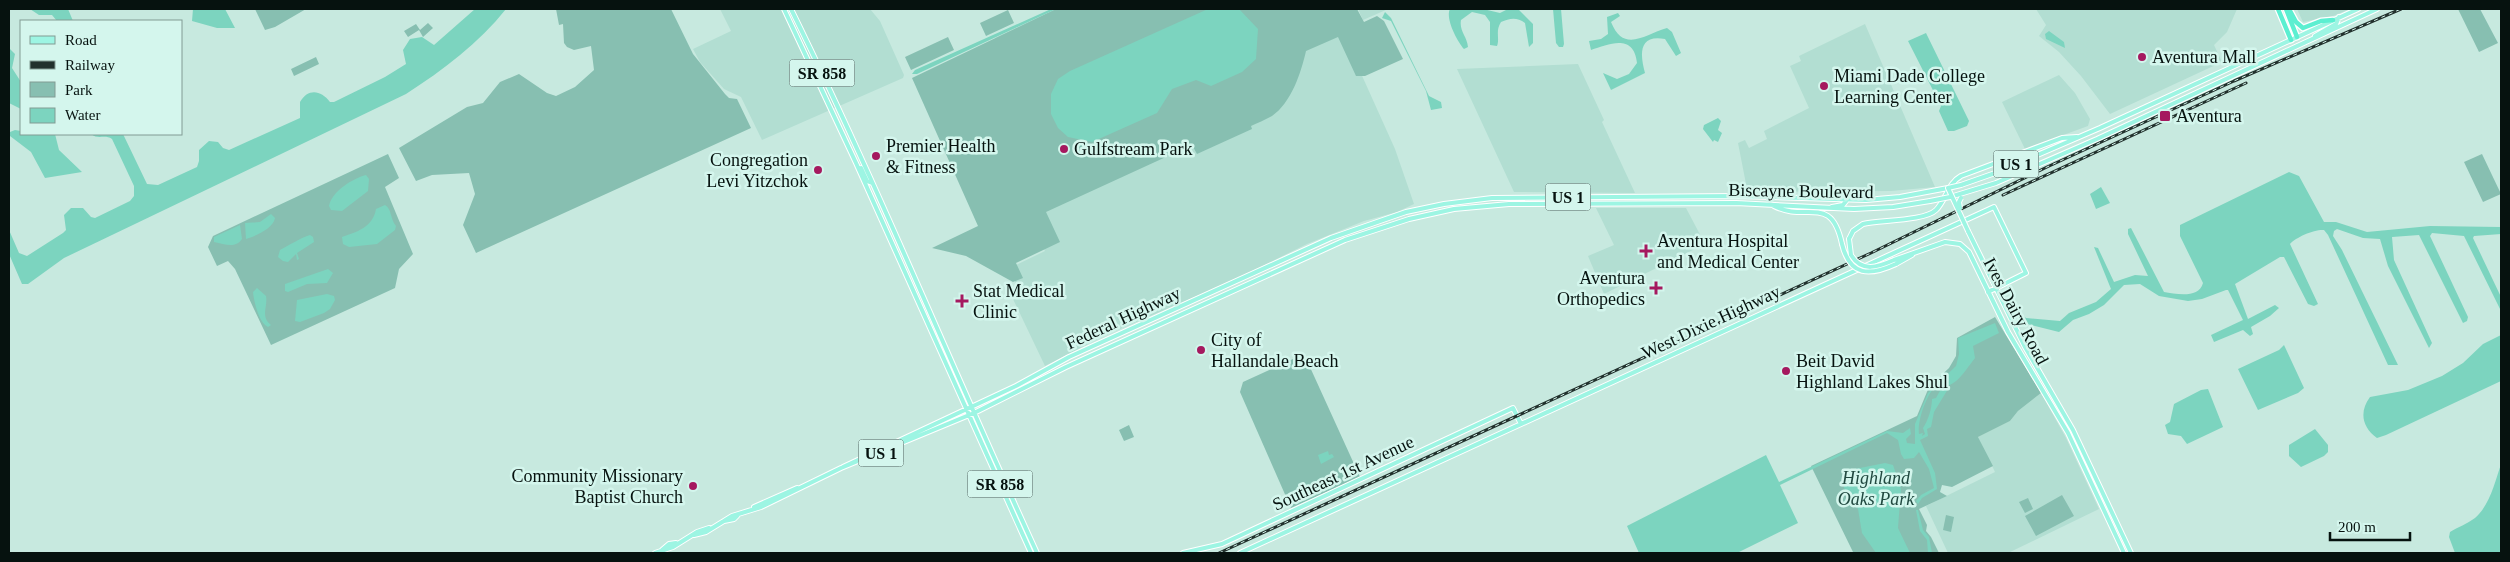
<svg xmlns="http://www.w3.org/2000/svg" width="2510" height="562" viewBox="0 0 2510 562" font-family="Georgia,serif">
	<rect width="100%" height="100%" fill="#c7e9df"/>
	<!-- built -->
	<path fill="#b2ded2" d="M720,9H870L880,21L904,75L903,78L762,140L741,97L724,89L700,62L693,49L731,31Z
		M1056,9H1332L1395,149L1414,204L1397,212L1364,221L1307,244L1232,281L1106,335L1045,366L1013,299L1017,298V291L1012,267L1045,251L1024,207L995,38Z
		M1358,9H1388L1363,20Z
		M2036,9H2237L2227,32L2214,45L2222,62L2110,114L2081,76L2059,52L2039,36L2046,25Z
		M2297,9H2350L2333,16L2303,22Z
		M1865,24L1935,187L1891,191L1750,192L1747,189L1738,143L1745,140L1749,148L1767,139L1764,131L1809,108L1790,66L1801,61L1799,56Z
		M1578,64L1604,120L1602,122L1635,193L1514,192L1457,69Z
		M2059,75L2075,93L2090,119L2088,126L2025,149L2002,102Z
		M1596,208H1686L1705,244L1604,294L1588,256L1614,245Z
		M2041,393L2066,438L2099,509L2008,553H1948L1926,506L1995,472L1978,437L2010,421L2018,411Z"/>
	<!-- green -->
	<path fill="#87bfb1" d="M255,9H306L275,27L265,30Z
		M556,9H671L693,54L725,94L729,98L737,99L751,128L476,253L463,225L475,194L469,173L432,175L416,181L399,148L467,107L483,103L500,82L519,74L547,93L556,96L575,87L594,70L591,46L574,50L567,47L564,43L563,24L559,25Z
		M1056,9H1357L1364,22L1377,16L1384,21L1403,59L1365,76H1356L1338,37L1306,51C1301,73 1291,103 1272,116C1265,120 1257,123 1251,126L1252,129L1197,154L1192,145L1046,212L1060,242L1016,263L1023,278L1013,282L966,256L932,248L978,226L912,78Z
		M2458,9H2480L2498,43L2479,52Z
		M1008,10L1014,23L986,36L980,23Z
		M428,23L433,28L423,37L419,30L408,37L404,31L416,24L420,30Z
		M948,37L954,50L911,70L905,57Z
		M316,57L319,64L294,76L291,69Z
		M388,154L399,178L385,187L413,254L399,269L395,288L271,345L235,269L228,261L217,266L208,247L213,236Z
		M2482,154L2501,194L2483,202L2464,162Z
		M1995,317L2041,393L2018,411L2010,421L1978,437L1993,466L1952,487L1942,485L1940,492L1947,496L1919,509L1927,525L1926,531L1931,537L1939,553L1853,552L1811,466L1917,416L1929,387L1949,368L1956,356L1957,338Z
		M1304,354L1360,477L1291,508L1240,392L1243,382Z
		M1129,425L1134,437L1124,441L1119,430Z
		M2062,495L2074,516L2036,536L2025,516Z
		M2028,498L2033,509L2025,513L2019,502Z
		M1946,515L1954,517L1951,532L1943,530Z"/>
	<!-- water -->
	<path fill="#7cd4bf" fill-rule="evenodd" d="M30,9H68L73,21H57L52,15H39Z
		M193,9H225L235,28H217L192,21Z
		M475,9H506C479,43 443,70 406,94L64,258L28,284H22L9,254V230L19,253L27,256L63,233L66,230L64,215L71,208H83L91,217L95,218L130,201L134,196V186L112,139C105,134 98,140 91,134H123L147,184L158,185L197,167L199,161V150L209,141L218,142L223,148L229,150L300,118V102C308,88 321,90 330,102H334L385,77L406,64L403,50L410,39L422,37L434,45Z
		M1051,9H1056L917,74H912L915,70Z
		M1208,9H1239L1258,29L1256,59L1242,72L1211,86L1196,80L1172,89L1157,113L1092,142L1068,137L1058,128L1051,114V94L1058,79L1070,71Z
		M1450,9H1483L1500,13L1508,9H1518L1533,24V43L1529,47L1525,23C1517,17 1510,18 1501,22C1495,31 1500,38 1497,46L1490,45V22L1485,15L1472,12L1461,20C1459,31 1467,36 1468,47L1464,49C1457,41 1445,18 1450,9Z
		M1553,9H1561L1564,44L1563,47H1559L1556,43Z
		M1385,12L1391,18L1429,96L1441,102L1442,108L1431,110L1426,91L1391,21L1382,18Z
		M1618,13L1620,16L1611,22C1624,54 1645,34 1667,28L1672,32L1681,53L1676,56L1665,39C1638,34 1640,55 1645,73L1611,90L1603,73L1617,79L1629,74L1637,63C1634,33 1609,44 1591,50L1589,41L1601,39L1608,34L1607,17Z
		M2049,31L2064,42L2065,48L2046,39L2045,34Z
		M1926,33L1969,121L1967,126L1954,131H1948L1939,111L1941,106L1908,41Z
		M9,48L15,54L12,68L21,82V109L9,103Z
		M1718,118L1721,121L1718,130L1722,133L1718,142L1714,140L1713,142L1703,129L1704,125Z
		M15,130L21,131V134H55L59,150L82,172L45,178L31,152L10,136V132Z
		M2289,172L2299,176L2324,222H2336L2367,232L2430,226L2501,227V234L2474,236L2473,238L2501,297V311L2464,236L2432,233L2430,236L2468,317L2467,321L2463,323L2419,235L2392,237L2394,260L2432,343L2429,348L2388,266L2380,239L2363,238L2337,229L2334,231L2333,236L2342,250L2398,365H2388L2328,235L2324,230C2315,229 2296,237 2290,244L2318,304L2314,306L2308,304L2284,257H2280L2235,284L2248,319L2275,305L2279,308L2270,316L2251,327L2253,334L2250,336L2243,330L2214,342L2211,335L2243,320L2228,290H2226L2202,299L2188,301L2159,296L2140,284L2124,285L2104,305L2089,314L2073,320L2059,332L2023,323L2018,318L2015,319L2013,315L2017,311L2026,318L2060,321L2069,313L2096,302L2111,289L2094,247L2098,248L2114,282L2135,275L2148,276L2128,234V229L2131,228L2164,292C2176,294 2199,299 2203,283L2180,236V225Z
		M366,175L369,179L368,191L342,211L331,210L329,206C332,191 352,179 366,175Z
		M2101,187L2110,203L2096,209L2090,194Z
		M385,205C392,209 390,219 396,226L395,230L377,244L349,247L343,244L342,237C357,232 373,227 376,209Z
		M271,214L275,218C273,229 255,236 246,239L245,223L260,222Z
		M240,225L242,239C235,249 225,244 214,242V237Z
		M310,235L313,237L314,242L297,253L299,259L297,260L296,254L288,262L283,261L278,257L280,250C290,245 298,239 310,235Z
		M328,269L333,273L327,283L307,284L288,292L285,291V284Z
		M257,288L266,296C268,307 260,316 271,325L268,327C259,323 254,302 253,292Z
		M327,294L334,296L335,300L330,309L324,313L300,322L295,321L297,300Z
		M1995,323L1999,333L1973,346L1975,358C1967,368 1958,384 1946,386L1948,389L1934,412L1931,427L1927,429L1928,436L1920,440L1935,473L1937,489L1922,498L1918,504L1916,501L1921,495L1934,488L1929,469L1919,452L1914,458L1904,459L1901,454L1898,440L1887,433L1780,485L1798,523L1737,553H1639L1627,526L1766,455L1779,482L1887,431L1903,433L1910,428L1911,434L1906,439L1907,443L1915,444V424L1928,393L1956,366L1959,354L1958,338ZM1939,383L1941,389L1936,398L1932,399C1932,408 1928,421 1923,428L1925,434L1922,436L1923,433L1919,434C1917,421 1927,391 1939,383Z
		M2501,335V381L2386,435L2377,438C2362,427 2359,412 2370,397L2408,390L2442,376L2463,363L2483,344Z
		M2284,345L2304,388L2298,393L2258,410L2238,369L2279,350Z
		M2208,389L2223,427L2187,444L2181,436L2168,434L2165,425L2170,422L2174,404L2201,390Z
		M2315,429L2328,445V452L2324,456L2301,467L2289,456V445Z
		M1328,451L1329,455L1332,454L1334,457L1321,464L1318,455Z
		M1885,463L1893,465L1901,489L1898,528L1910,553H1876L1862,533L1858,509L1844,488L1843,478L1850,470Z
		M2501,464V553H2455L2449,537L2450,532C2458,527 2467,524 2475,518C2490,505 2495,482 2501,464Z
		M1916,510H1918L1923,530L1929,537L1932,553H1928L1927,540L1920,531Z"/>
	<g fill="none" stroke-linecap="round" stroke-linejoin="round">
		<!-- major casing -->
		<g stroke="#fff" stroke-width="6">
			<path id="major" d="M784,9L856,163L1031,553
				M791,9C879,188 954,372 1037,553
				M2315,36L2336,24L2339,17
				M861,168L867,181L872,183
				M1961,185L1998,172L2100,128L2358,9
				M1950,197L1996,183L2097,139L2377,9
				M1774,206C1807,223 1831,193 1842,244
				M1832,207L1843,205L1847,200
				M1968,231L2025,347L2073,430L2131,553
				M1849,239L1853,231L1863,224C1880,220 1925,221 1936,210C1946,200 1948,183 1961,176L2062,138L2077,137
				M1894,260L1945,242L1960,244L1969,252L2008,332L2068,433L2124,553
				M1896,264L1912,255
				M843,467L1016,386L1069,357L1331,238L1406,212L1444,204L1492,198L1737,196L1866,200L1900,197L1948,188
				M754,507L797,488
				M724,521L734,519L737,516
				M694,535L706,532L732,516L761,507L841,468L974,413L1066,367L1345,240L1409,219L1454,209L1509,204L1736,203L1854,209L1893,207L1930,201
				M662,550L669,544L676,543
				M655,553L673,547L697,532L709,528
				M1183,553L1222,544L1513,408L1521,424
				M1240,553L1994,207L2026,273L1988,292"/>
		</g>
		<!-- highway casing -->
		<g stroke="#fff" stroke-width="7">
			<path id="highway" d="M2278,9L2291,40
				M2286,9L2297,37
				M2289,9L2296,22L2303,28L2321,21L2333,20"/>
		</g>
		<!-- major -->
		<use href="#major" stroke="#9df5e3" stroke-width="4"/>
		<!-- highway -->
		<use href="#highway" stroke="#5cefd1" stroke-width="4.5"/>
		<!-- rail casing -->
		<g stroke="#22312d" stroke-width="3">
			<path id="rail" d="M2003,195L2246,83
				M1219,553L1871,253L2047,167L2234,81L2401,9"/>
		</g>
		<!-- rail -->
		<use href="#rail" stroke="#d4f6ed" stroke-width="1" stroke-dasharray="4" stroke-linecap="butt"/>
		<!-- major-bridge casing -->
		<g stroke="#fff" stroke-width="6" stroke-linecap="butt">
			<path id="major-bridge" d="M1961,185L1948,188L1968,231
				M1930,201L1950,197
				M1960,208L1959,202L1961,198
				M1849,239L1851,255C1862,273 1878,267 1894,260
				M1842,244C1850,277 1870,276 1896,264"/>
		</g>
		<!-- major-bridge -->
		<use href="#major-bridge" stroke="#9df5e3" stroke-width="4"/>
	</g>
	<!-- markers -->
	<g fill="#a5195f" stroke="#d4f6ed" stroke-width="2">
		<circle cx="2142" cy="57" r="5"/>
		<circle cx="1824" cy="86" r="5"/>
		<rect x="2159" y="110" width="12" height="12" rx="2.5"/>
		<circle cx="1064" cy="149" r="5"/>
		<circle cx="876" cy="156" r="5"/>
		<circle cx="818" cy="170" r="5"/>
		<path d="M1643.5 243.5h5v5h5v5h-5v5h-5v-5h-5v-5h5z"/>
		<path d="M1653.5 280.5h5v5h5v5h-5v5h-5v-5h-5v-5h5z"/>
		<path d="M959.5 293.5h5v5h5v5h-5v5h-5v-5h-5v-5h5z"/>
		<circle cx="1201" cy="350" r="5"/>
		<circle cx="1786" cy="371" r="5"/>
		<circle cx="693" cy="486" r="5"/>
	</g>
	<g text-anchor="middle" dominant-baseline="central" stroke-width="5" stroke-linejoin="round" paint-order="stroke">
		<!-- shield labels -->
		<g fill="#d4f6ed" stroke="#445652" stroke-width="1">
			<rect x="789.5" y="59.5" width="65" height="27" rx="4"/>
			<rect x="1993.5" y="150.5" width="45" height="27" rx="4"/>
			<rect x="1545.5" y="183.5" width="45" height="27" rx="4"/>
			<rect x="858.5" y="439.5" width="45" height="27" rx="4"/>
			<rect x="967.5" y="470.5" width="65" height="27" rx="4"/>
		</g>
		<g font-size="16" font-weight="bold" fill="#06120f">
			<text x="822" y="73">SR 858</text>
			<text x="2016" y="164">US 1</text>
			<text x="1568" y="197">US 1</text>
			<text x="881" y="453">US 1</text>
			<text x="1000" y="484">SR 858</text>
		</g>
		<!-- poi labels -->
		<g font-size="18" fill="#06120f" stroke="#d4f6ed" text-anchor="start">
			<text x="2152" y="57">Aventura Mall</text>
			<text x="1834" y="76">Miami Dade College<tspan x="1834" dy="21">Learning Center</tspan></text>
			<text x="2176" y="116">Aventura</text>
			<text x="886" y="146">Premier Health<tspan x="886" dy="21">&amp; Fitness</tspan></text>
			<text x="1074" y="149">Gulfstream Park</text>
			<text x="808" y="160" text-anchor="end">Congregation<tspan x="808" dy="21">Levi Yitzchok</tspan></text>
			<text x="1657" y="241">Aventura Hospital<tspan x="1657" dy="21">and Medical Center</tspan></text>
			<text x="1645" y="278" text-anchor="end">Aventura<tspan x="1645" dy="21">Orthopedics</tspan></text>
			<text x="973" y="291">Stat Medical<tspan x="973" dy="21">Clinic</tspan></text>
			<text x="1211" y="340">City of<tspan x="1211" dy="21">Hallandale Beach</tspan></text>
			<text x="1796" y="361">Beit David<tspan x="1796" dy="21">Highland Lakes Shul</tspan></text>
			<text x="683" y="476" text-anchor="end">Community Missionary<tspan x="683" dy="21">Baptist Church</tspan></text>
		</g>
		<!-- street labels -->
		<g font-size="18" fill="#06120f" stroke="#d4f6ed">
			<text transform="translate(1801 191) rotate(1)">Biscayne Boulevard</text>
			<text transform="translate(2016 311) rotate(62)">Ives Dairy Road</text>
			<text transform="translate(1123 318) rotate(-25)">Federal Highway</text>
			<text transform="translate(1711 322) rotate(-25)">West Dixie Highway</text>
			<text transform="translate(1343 473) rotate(-25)">Southeast 1st Avenue</text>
		</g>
		<!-- park labels -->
		<g font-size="18" font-style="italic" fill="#214940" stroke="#d4f6ed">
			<text x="1876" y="478">Highland<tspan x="1876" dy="21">Oaks Park</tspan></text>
		</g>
	</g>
	<!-- border -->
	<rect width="2510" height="562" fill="none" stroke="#06120f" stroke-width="20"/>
	<!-- legend -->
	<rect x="20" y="20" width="162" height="115" fill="#d4f6ed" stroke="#829b94"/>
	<rect x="30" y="36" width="25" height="8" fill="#9df5e3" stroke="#829b94"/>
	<text x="65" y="45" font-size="15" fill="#06120f">Road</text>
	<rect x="30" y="61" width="25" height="8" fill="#22312d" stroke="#829b94"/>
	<text x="65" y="70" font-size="15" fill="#06120f">Railway</text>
	<rect x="30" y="82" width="25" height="15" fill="#87bfb1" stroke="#829b94"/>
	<text x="65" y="95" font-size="15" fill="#06120f">Park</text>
	<rect x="30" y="108" width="25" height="15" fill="#7cd4bf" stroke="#829b94"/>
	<text x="65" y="120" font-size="15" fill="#06120f">Water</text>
	<!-- scale -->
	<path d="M2330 532v8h80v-8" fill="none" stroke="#06120f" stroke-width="2.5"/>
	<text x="2338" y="532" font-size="15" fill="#06120f" stroke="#d4f6ed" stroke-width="4" paint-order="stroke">200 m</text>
</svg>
